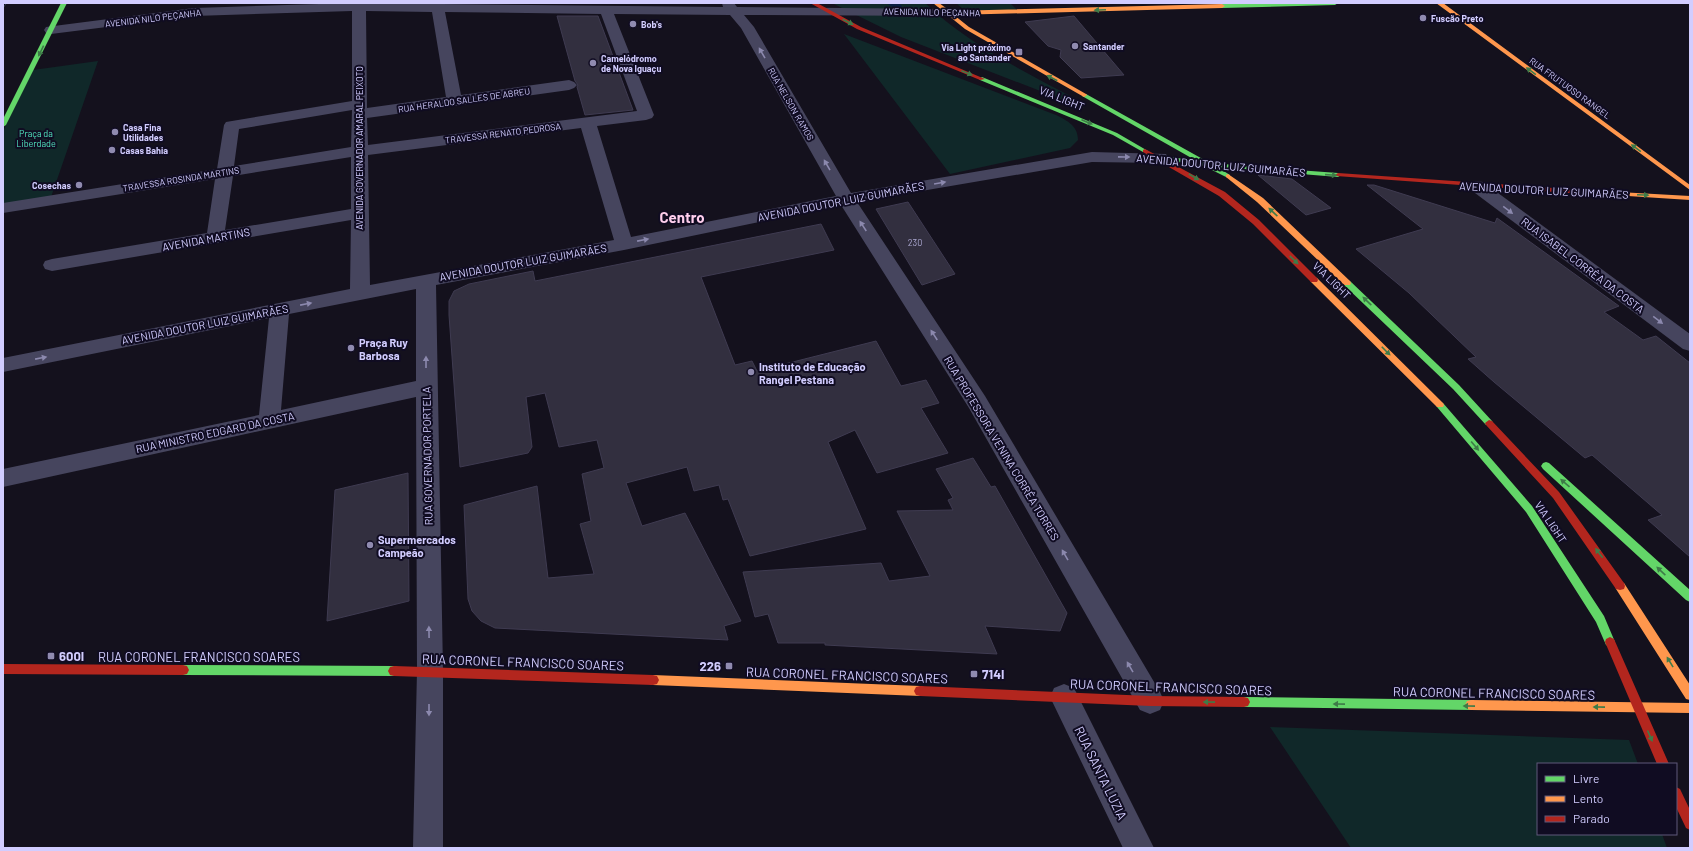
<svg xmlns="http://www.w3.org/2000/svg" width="1693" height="851" viewBox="0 0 1693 851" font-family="Barlow,sans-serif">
	<rect width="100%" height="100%" fill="#14111d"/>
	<!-- green -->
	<path fill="#102829" d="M832,3H925C968,44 1025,72 1076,99L1084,108L901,37Z
		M956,3H1010L1018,11L964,10Z
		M844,34L1056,115C1068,121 1078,126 1078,140L1070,148L950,174Z
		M98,61L50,200L3,207V131L33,70Z
		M1270,727L1629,740L1638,764H1538V834H1662L1667,848H1351Z"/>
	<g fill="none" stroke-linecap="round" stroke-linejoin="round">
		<!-- stream -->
		<path stroke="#091d40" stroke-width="5.5" d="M891,3L899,7"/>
	</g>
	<!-- building -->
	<path fill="#322f3f" stroke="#3f3b51" d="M557,16H598L633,110L585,115L577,87L578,85L575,81Z
		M1074,16L1124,75L1081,78L1060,57L1061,50L1048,46L1025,22Z
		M1258,175L1292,179L1331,208L1306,215Z
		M1367,185H1374L1495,223L1497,218L1619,306L1604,312L1643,340L1656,336L1690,363V557L1648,520L1662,515L1592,455L1585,458L1494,382L1468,359L1476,357L1409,293L1356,249L1423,229Z
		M908,202L955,274L922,285L876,209Z
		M821,224L834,250L701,277L735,365L752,361L757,371L876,341L901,386L926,380L939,403L921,408L948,453L877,473L855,430L828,442L866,529L750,556L728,499L723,500L719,485L694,491L687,467L626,483L642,526L685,513L741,621L724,626L728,640L495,628L481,621L472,611L468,599L464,505L537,486L548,578L594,574L580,524L591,521L582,474L604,468L597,440L559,447L545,393L526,397L532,447L528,453L460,467L449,315V301L454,291L469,284L533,271L535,281Z
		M973,458L991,487L995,486L1067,613L1060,631L985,626L997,654L825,645V643H778L768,614L755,617L743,572L881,563L889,581L930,576L897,511L953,510L948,500L953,498L936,469Z
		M408,473L409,601L327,621L335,490Z"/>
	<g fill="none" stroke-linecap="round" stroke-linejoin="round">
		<!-- street -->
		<path fill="#46455e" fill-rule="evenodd" d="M352,3L723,7L722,3H734L737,7L947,9L952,10L954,13L952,16L744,15L754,27L851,193L1092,152L1166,154L1168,158L1166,162L1160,163L1092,162L857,202L985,396L1160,692L1164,701L1160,710L1150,714L1140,710L969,408L841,205L624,250L436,285L443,671V848H413L417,671L416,397L3,487V469L259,415L269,318L3,372V358L350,289L351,220L52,271L45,269L43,265L45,261L52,259L207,233L215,179L3,213V203L217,169L224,125L226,122L352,101V11L194,16L51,34L46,33L44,30L46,27L194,8ZM366,11L432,12L446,97L367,108ZM445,12L601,14L637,111L368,145L367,118L569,90L574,88L577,85L574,82L569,80L461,95ZM614,14L730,15L741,28L836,196L631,237L597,126L646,120L652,118L654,115ZM352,110L351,147L234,166L239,129ZM581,128L614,240L370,285L368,155ZM351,157V209L225,230L233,176ZM416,289V381L281,410L289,314Z
			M1477,181L1483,182L1690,334V351L1683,349L1471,190L1468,186L1471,182Z
			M1064,684L1074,688L1154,848H1123L1050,697L1054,688Z"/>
		<!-- fast -->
		<path fill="#63d668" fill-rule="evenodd" d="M61,3H67L6,125L3,127V119Z
			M1273,3H1338L1335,5L1222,8L1219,6L1222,4Z
			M982,77L1117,133L1148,151L1147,152H1143L1113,135L980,80L979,79Z
			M1082,94H1086L1208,162L1241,166L1338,173L1341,175L1338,177L1217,167L1230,175V177L1228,178L1204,166L1158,159L1157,158L1160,156L1195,160L1082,96Z
			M1347,280L1350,281L1459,385L1492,421L1493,423L1492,425H1486L1453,389L1344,285L1343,283Z
			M1440,402L1443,403L1532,506L1604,616L1615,642L1614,645L1610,647L1606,645L1596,622L1526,512L1437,407L1436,405L1437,403Z
			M1546,462L1549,463L1690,590V602L1686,600L1543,469L1541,466L1543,463Z
			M183,665L394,666L398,667L400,671L398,675L394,676L183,675L179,674L177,670L179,666Z
			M1244,697L1471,700L1475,701L1477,705L1475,709L1471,710L1244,707L1240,706L1238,702L1240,698Z"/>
		<!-- slow -->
		<path fill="#ff974d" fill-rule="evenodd" d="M933,3H939L950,11L1222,4L1225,6L1222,8L954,15L969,27L1086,94L1087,95L1084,97L965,29Z
			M1436,3H1443L1690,185V190Z
			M1228,174L1263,198L1350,281L1351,283L1350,285H1344L1257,202L1226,177V175Z
			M1583,190L1690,196V200L1581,193V191Z
			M1314,277L1317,278L1443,403L1444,405L1443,407H1437L1311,282L1310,280L1311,278Z
			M1620,582L1624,583L1690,685V700L1686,699L1616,589L1615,586L1616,583Z
			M653,675L920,686L924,687L926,691L924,695L920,696L653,685L649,684L647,680L649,676Z
			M1471,700L1690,703V713L1471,710L1467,709L1465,705L1467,701Z"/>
		<!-- jam -->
		<path fill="#b3261e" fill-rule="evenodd" d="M810,3H817L861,27L985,79L980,80L857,29Z
			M1145,149L1225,192L1259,220L1317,278L1318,280L1317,282H1311L1253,224L1219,196L1143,152V150Z
			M1338,173L1583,190L1587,192L1583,194L1336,176L1335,175Z
			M1489,420L1492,421L1559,492L1624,583L1625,586L1624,589L1620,590L1616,589L1553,498L1486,425L1485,423Z
			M1610,637L1614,639L1669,764H1657L1605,642L1606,639Z
			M3,664L183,665L187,666L189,670L187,674L183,675L3,674Z
			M394,666L653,675L657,676L659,680L657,684L653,685L394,676L390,675L388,671L390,667Z
			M920,686L1150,696L1244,697L1248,698L1250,702L1248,706L1244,707L1150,706L920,696L916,695L914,691L916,687Z
			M1676,787L1680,789L1690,810V830L1686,828L1676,807Z"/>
		<!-- rail casing -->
		<g stroke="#3f5567" stroke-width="3">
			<path id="rail" d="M3,6L5,3"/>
		</g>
		<!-- rail -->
		<use href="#rail" stroke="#100c22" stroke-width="2" stroke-dasharray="6" stroke-linecap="butt"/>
	</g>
	<!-- one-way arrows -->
	<defs><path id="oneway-solid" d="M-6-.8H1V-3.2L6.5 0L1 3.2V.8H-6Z"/></defs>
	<g fill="#3e7b48">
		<use href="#oneway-solid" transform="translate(1100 10) rotate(178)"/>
		<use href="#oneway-solid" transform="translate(848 22) rotate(27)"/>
		<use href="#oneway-solid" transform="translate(41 51) rotate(116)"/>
		<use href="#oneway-solid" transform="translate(1531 71) rotate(-144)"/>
		<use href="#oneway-solid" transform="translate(967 73) rotate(22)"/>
		<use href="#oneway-solid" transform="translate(1052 78) rotate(-152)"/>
		<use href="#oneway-solid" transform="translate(1087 122) rotate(23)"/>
		<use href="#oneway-solid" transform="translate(1636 148) rotate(-144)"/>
		<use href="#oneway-solid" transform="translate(1331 175) rotate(4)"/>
		<use href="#oneway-solid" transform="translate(1194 177) rotate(30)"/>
		<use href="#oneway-solid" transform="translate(1643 195) rotate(3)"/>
		<use href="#oneway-solid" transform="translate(1273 212) rotate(-137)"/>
		<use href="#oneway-solid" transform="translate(1294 260) rotate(44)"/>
		<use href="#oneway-solid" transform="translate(1367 301) rotate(-136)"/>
		<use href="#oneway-solid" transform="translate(1386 351) rotate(45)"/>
		<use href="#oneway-solid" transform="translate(1475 446) rotate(50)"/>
		<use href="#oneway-solid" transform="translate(1565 483) rotate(-139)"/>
		<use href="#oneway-solid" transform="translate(1599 553) rotate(-127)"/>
		<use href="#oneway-solid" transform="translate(1661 571) rotate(-137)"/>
		<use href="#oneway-solid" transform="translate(1670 662) rotate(-121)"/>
		<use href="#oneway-solid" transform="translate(1209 702) rotate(-179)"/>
		<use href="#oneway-solid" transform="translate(1339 704) rotate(-179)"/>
		<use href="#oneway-solid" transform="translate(1469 706) rotate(-179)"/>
		<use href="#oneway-solid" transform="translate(1599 707) rotate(-179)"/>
		<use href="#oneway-solid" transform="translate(1650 736) rotate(66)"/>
	</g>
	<g fill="#8c89ae">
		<use href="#oneway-solid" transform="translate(762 53) rotate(-120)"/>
		<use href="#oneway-solid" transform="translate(1124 157) rotate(1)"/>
		<use href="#oneway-solid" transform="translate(827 165) rotate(-120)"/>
		<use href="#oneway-solid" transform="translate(940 183) rotate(-10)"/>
		<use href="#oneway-solid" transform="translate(1508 210) rotate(37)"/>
		<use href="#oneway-solid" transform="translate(863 226) rotate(-123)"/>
		<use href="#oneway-solid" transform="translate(643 240) rotate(-11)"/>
		<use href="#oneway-solid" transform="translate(306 304) rotate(-11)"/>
		<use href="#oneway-solid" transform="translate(1658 320) rotate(37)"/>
		<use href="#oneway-solid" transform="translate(934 335) rotate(-123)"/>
		<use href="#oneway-solid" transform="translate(41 358) rotate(-11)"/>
		<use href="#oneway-solid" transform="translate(426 362) rotate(-90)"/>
		<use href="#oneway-solid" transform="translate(1065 555) rotate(-120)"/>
		<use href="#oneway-solid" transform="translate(429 632) rotate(-91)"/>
		<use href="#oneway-solid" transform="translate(1130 667) rotate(-120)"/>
		<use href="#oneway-solid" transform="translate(429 710) rotate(90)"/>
	</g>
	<!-- markers -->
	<g fill="#908bb0" stroke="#100c22" stroke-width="1.5">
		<circle cx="1423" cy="18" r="4"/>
		<circle cx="633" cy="24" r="4"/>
		<circle cx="1075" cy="46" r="4"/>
		<rect x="1015" y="48" width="8" height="8" rx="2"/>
		<circle cx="593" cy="63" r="4"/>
		<circle cx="115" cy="132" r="4"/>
		<circle cx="112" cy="150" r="4"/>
		<circle cx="79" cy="185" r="4"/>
		<circle cx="351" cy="348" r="4"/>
		<circle cx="751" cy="372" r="4"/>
		<circle cx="370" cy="545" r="4"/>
		<rect x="47" y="652" width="8" height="8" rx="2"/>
		<rect x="725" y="662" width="8" height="8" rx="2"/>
		<rect x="970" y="670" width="8" height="8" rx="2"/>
	</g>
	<g text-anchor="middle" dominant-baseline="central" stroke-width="4" stroke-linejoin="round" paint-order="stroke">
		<!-- far-street labels -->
		<g font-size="9" fill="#d2cdff" stroke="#100c22">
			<text transform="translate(932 12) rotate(1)">AVENIDA NILO PEÇANHA</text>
			<text transform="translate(153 18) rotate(-7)">AVENIDA NILO PEÇANHA</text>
			<text transform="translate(1570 88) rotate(36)">RUA FRUTUOSO RANGEL</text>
			<text transform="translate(464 100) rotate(-8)">RUA HERALDO SALLES DE ABREU</text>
			<text transform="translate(791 104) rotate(60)">RUA NELSON RAMOS</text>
			<text transform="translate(503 133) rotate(-7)">TRAVESSA RENATO PEDROSA</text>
			<text transform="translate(359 148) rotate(-90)">AVENIDA GOVERNADOR AMARAL PEIXOTO</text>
			<text transform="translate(181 179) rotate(-9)">TRAVESSA ROSINDA MARTINS</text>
		</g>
		<!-- far-poi labels -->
		<g font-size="9" font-weight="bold" fill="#d2cdff" stroke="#100c22" text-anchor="start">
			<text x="1431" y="18">Fuscão Preto</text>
			<text x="641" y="24">Bob's</text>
			<text x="1083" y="46">Santander</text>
			<text x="1011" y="47" text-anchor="end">Via Light próximo<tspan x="1011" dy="10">ao Santander</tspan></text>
			<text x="601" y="58">Camelódromo<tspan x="601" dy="10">de Nova Iguaçu</tspan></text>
			<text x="123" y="127">Casa Fina<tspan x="123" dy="10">Utilidades</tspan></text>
			<text x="120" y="150">Casas Bahia</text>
			<text x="71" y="185" text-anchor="end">Cosechas</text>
		</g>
		<!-- far-park labels -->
		<g font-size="9" fill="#52e6c1" stroke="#100c22">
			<text x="36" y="133">Praça da<tspan x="36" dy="10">Liberdade</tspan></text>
		</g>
		<!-- number labels -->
		<g font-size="9" fill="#aaa6cf">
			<text x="915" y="242">230</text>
		</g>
		<!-- street labels -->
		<g font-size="11" fill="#d2cdff" stroke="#100c22">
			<text transform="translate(1062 98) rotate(22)">VIA LIGHT</text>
			<text transform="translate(1221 165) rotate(5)">AVENIDA DOUTOR LUIZ GUIMARÃES</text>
			<text transform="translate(1544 190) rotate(3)">AVENIDA DOUTOR LUIZ GUIMARÃES</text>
			<text transform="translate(841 201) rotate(-11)">AVENIDA DOUTOR LUIZ GUIMARÃES</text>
			<text transform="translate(206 239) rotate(-10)">AVENIDA MARTINS</text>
			<text transform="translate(523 262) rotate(-10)">AVENIDA DOUTOR LUIZ GUIMARÃES</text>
			<text transform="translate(1583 265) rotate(37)">RUA ISABEL CORRÊA DA COSTA</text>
			<text transform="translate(1332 280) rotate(44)">VIA LIGHT</text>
			<text transform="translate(205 324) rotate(-11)">AVENIDA DOUTOR LUIZ GUIMARÃES</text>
			<text transform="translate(215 432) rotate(-12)">RUA MINISTRO EDGARD DA COSTA</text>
			<text transform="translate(1002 448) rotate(59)">RUA PROFESSORA VENINA CORRÊA TORRES</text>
			<text transform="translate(427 456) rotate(-91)">RUA GOVERNADOR PORTELA</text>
			<text transform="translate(1551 522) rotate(56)">VIA LIGHT</text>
		</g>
		<!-- poi labels -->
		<g font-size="11" font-weight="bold" fill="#d2cdff" stroke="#100c22" text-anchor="start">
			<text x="359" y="342">Praça Ruy<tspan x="359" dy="13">Barbosa</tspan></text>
			<text x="759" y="366">Instituto de Educação<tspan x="759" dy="13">Rangel Pestana</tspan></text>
			<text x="378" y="539">Supermercados<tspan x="378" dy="13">Campeão</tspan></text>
		</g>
		<!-- near-poi labels -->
		<g font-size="13" font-weight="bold" fill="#d2cdff" stroke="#100c22" text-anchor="start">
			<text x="59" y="656">600I</text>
			<text x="721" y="666" text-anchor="end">226</text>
			<text x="982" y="674">714I</text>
		</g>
		<!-- near-street labels -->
		<g font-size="13" fill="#d2cdff" stroke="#100c22">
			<text x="199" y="657">RUA CORONEL FRANCISCO SOARES</text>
			<text transform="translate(523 662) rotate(2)">RUA CORONEL FRANCISCO SOARES</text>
			<text transform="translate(847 675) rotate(2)">RUA CORONEL FRANCISCO SOARES</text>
			<text transform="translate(1171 687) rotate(2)">RUA CORONEL FRANCISCO SOARES</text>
			<text transform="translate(1494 693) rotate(1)">RUA CORONEL FRANCISCO SOARES</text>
			<text transform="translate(1101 773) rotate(64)">RUA SANTA LUZIA</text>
		</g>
		<!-- district labels -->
		<g font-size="15" font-weight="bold" fill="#ffcfed" stroke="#100c22">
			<text x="682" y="217">Centro</text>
		</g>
	</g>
	<!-- border -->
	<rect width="1693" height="851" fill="none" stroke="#d2cdff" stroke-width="8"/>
	<!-- legend -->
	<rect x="1537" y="763" width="140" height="72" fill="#100c22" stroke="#5e597a"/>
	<rect x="1545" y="776" width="20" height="6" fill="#63d668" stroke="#5e597a"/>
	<text x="1573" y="783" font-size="12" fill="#d2cdff">Livre</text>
	<rect x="1545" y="796" width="20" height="6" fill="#ff974d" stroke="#5e597a"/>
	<text x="1573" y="803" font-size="12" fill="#d2cdff">Lento</text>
	<rect x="1545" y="816" width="20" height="6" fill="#b3261e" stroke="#5e597a"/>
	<text x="1573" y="823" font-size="12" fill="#d2cdff">Parado</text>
</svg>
